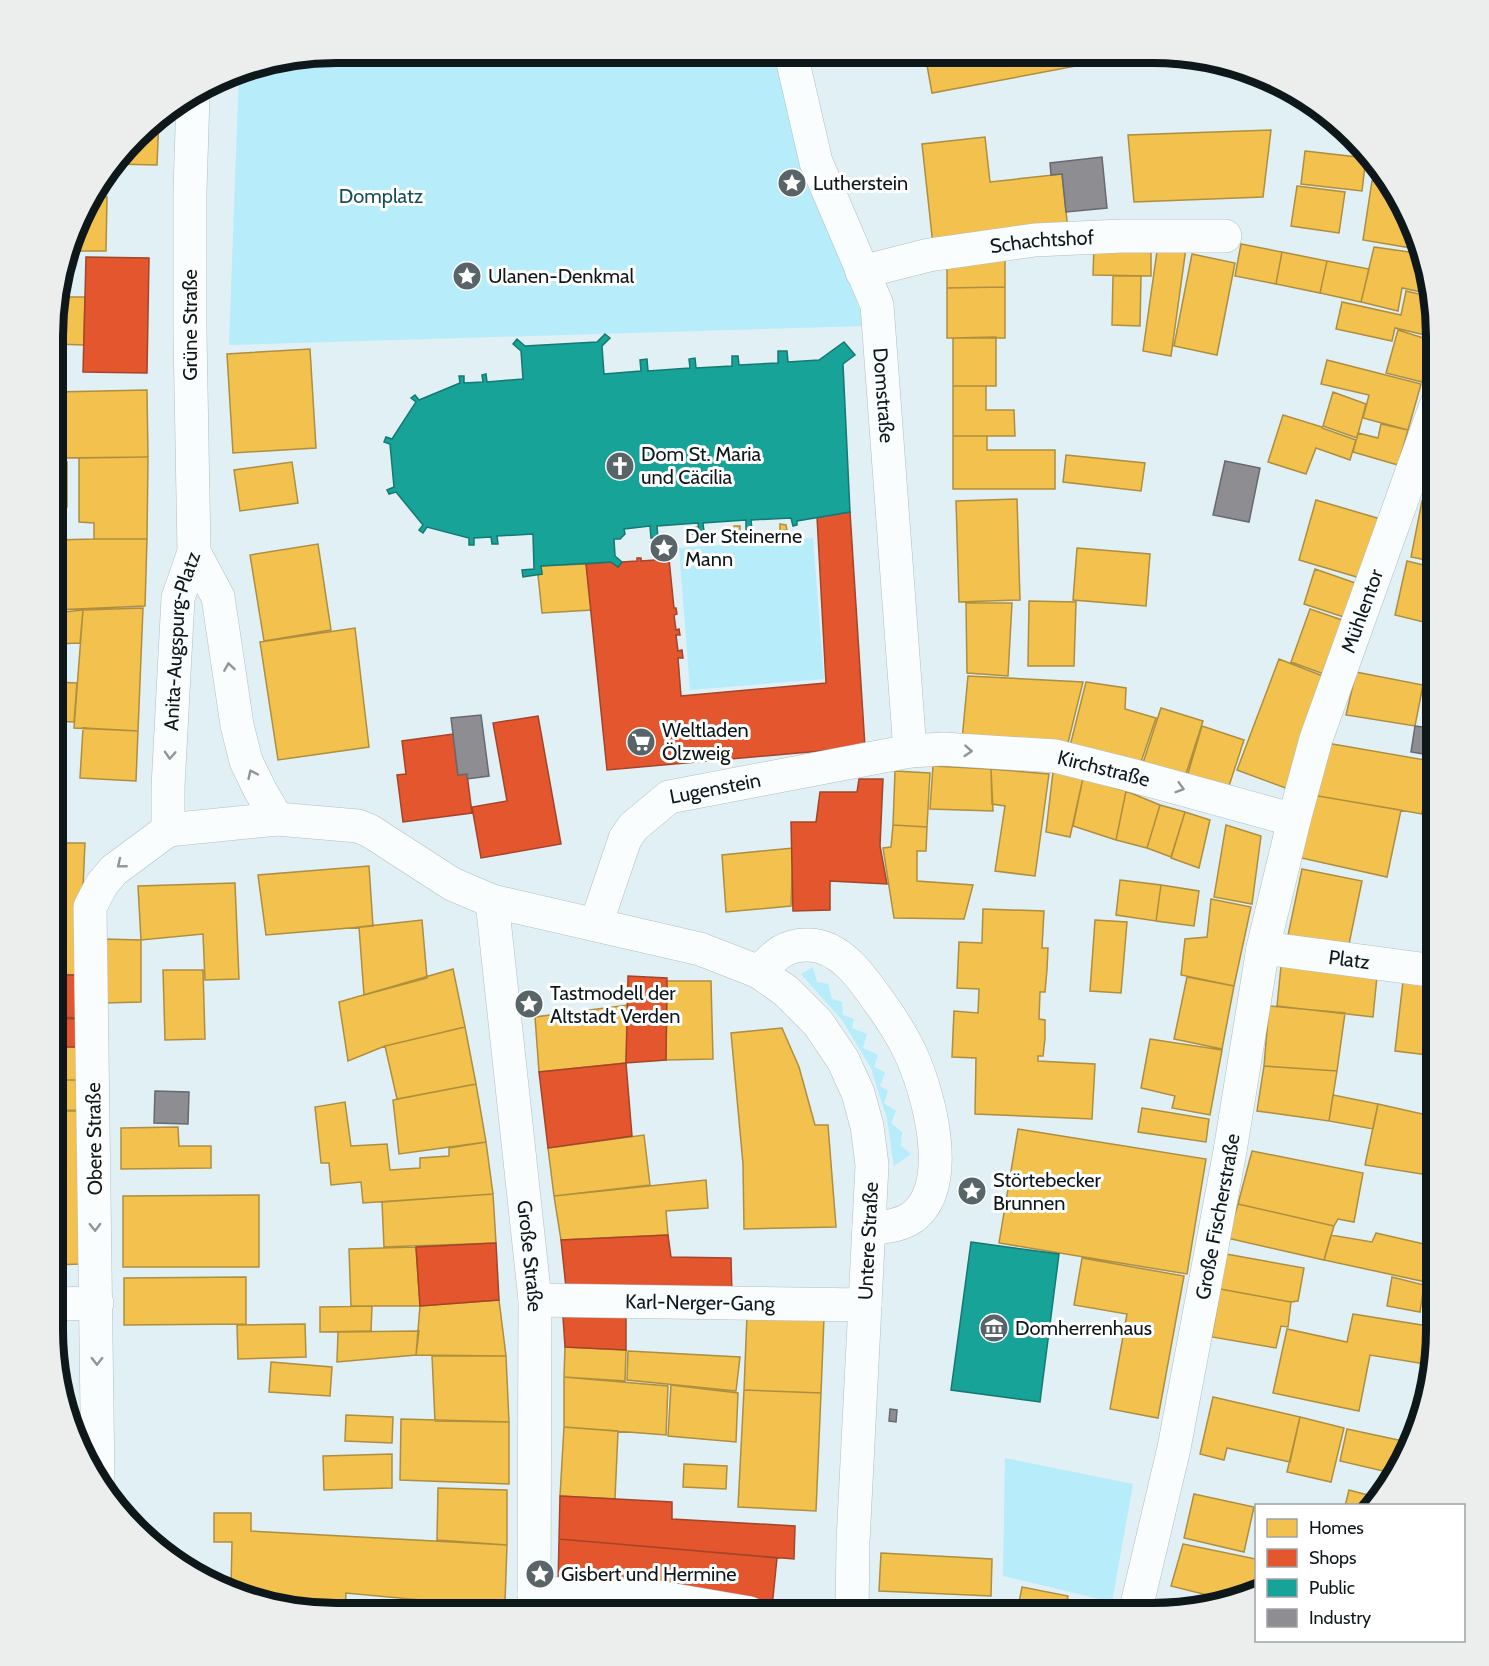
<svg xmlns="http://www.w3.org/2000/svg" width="1489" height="1666" viewBox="0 0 1489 1666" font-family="Cabin,sans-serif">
	<rect width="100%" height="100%" fill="#e0f0f5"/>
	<!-- green -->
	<path fill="#b7ecfa" d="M336,53L775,54L803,162L866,326L229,345L239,71L244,68Z
		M813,538L824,679L690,690L679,548Z
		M813,967L817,982L828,984L832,999L842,1002L843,1015L854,1019L852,1028L867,1034L863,1048L878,1055L874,1067L885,1072L880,1086L888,1091L884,1103L896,1111L891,1123L902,1132L901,1146L911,1154L894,1166L887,1119L871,1068L842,1020L801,974Z
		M1005,1458L1133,1484L1112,1602L1003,1576Z"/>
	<!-- homes -->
	<path fill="#f2c14e" stroke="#ae8e3f" stroke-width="1.5" d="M925,54L1086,55L1087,64L932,93Z
		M159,117L157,165L115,164L149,123Z
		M1271,130L1263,197L1134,202L1128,135Z
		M985,137L990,182L1062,174L1068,230L933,245L922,144Z
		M1305,151L1366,158L1362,191L1301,184Z
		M1385,175L1389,179L1392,185L1383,183Z
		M1372,181L1392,185L1422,245L1423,250L1363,240Z
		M1297,186L1345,192L1339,233L1291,226Z
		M90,196L107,197L106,251H71Z
		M1158,244L1186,248L1171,356L1143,351Z
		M1241,244L1282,252L1276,284L1235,276Z
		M1094,245L1151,246V276L1093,275Z
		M1374,247L1423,254L1431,294L1402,288L1398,311L1361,302Z
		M1282,252L1327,261L1320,293L1276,284Z
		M1192,254L1235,263L1217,355L1174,346Z
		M947,256H1005V287L947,288Z
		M1327,261L1369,269L1361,302L1320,293Z
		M1113,276H1141L1140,326L1112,325Z
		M1005,287V338H947V288Z
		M1406,291L1432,297L1436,317L1434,337L1395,328L1392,341L1336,329L1342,302L1401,315Z
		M55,297H85L84,345L55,344Z
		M1398,330L1433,341L1422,382L1386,373Z
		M996,337V386H953V338Z
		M310,349L316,448L233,453L227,354Z
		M1327,360L1421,384L1408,430L1363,418L1369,395L1321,384Z
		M953,386H986V410H1014L1015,436H953Z
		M147,390L148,457L55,458V392Z
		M1333,392L1366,404L1357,438L1323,426Z
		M1283,415L1322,427V428L1356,440L1350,460L1316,448L1306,474L1268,462Z
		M1381,424L1408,430L1398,465L1353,452L1358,433L1378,438Z
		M953,436H987V450H1055V489H953Z
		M1066,455L1145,463L1141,491L1063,482Z
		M148,457L147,539H94V523L79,522V458Z
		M55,462H67V507H55Z
		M292,462L298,503L240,511L234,470Z
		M1436,480V500L1432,499Z
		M1017,499L1020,600L959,602L956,501Z
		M1316,500L1384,520L1367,580L1299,560Z
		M1422,501L1436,503V562L1411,557Z
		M780,524L786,525L787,530L780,531Z
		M734,526H740V532L734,533Z
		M697,527V534H691V528Z
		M94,539H147L145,606L54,610L55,540Z
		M318,544L331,630L264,641L250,555Z
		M1077,548L1150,554L1146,606L1073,600Z
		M1407,561L1436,568V641L1428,639L1432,624L1395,615Z
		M586,564L592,610L542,613L538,575L542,574L541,566Z
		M1315,569L1364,586L1353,620L1304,604Z
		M1029,601L1076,602L1074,666H1028Z
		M966,603H1012L1008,676L967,673Z
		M143,608L138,731L74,728L83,610Z
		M1310,609L1351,623L1332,677L1291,662Z
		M83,610L80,643L54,644V613Z
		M355,628L369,747L278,760L260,642Z
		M1279,659L1333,680L1291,790L1237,770Z
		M1356,672L1423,685L1415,726L1346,715Z
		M968,676L1083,682L1066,751L962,740Z
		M54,682L77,683L74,722L54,721Z
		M1086,682L1126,688L1125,709L1156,718L1140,765L1069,750Z
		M1436,683V729L1429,728Z
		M1161,708L1203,721L1184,780L1142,766Z
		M1202,726L1244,740L1227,792L1186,780Z
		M83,728L138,731L136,781L80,778Z
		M1321,742L1431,761L1422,814L1312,795Z
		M1431,761L1436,762V816L1422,814Z
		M933,766L991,769L993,811L930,809Z
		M991,769L1049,774L1035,876L995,871L1005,806L992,804Z
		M895,771L930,773L927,827L893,825Z
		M1053,772L1083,778L1070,837L1046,832Z
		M1083,778L1126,791L1116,840L1073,826Z
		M1126,791L1160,805L1147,848L1116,840Z
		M1312,795L1401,810L1387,877L1297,857Z
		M1160,805L1185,812L1171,857L1147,848Z
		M1185,812L1210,820L1199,868L1171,858Z
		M893,825L927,827L926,851H917V881L973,885L964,919L894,918L883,848L891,847Z
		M1226,825L1261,836L1252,904L1214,897Z
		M54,843H85L79,975L54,974Z
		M793,848L791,906L726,912L722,855Z
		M369,866L373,926L266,935L258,875Z
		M1302,869L1362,881L1348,949L1287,940Z
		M1120,880L1161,885L1156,921L1116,915Z
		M235,883L239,979L205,980L203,934L141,940L138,886Z
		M1161,885L1199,891L1194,926L1156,921Z
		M1211,899L1251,907L1234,986L1181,975L1185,939L1207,937Z
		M983,909L1044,911L1042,948H1048L1047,969L1045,992H1040L1039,1019L1045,1020V1038L1043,1056H1038V1061L1095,1064L1092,1119L975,1114L976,1058L952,1057L954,1011L978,1013L979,989L957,988L959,942L982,943Z
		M422,920L427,978L364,995L359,927Z
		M1095,920L1127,922L1121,993L1090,991Z
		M103,939L141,940V1002L105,1003Z
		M1281,966L1377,976L1373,1017L1277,1006Z
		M453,969L465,1027L385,1046L348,1061L339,1002Z
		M163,970H203L205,1039L165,1040Z
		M1187,977L1234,986L1222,1049L1174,1039Z
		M667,981H711L713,1059L666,1060Z
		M1403,981L1436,986V1056L1395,1051Z
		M628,1005L626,1063L539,1072L535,1017Z
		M1269,1006L1345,1013L1337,1071L1264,1066Z
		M465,1027L476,1084L397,1099L385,1046Z
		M782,1028L799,1067L815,1125H828L836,1227L744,1229L743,1164L731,1033Z
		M1150,1039L1222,1050L1210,1115L1172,1108L1175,1096L1141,1088Z
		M54,1047H78L77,1080H54Z
		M1264,1066L1337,1071L1329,1121L1257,1111Z
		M54,1080H77V1110L54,1111Z
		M476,1084L486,1142L399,1154L393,1100Z
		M1333,1095L1378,1104L1373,1129L1329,1121Z
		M345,1102L351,1146L387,1144L390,1170L420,1168V1158L449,1156V1148L486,1142L493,1194L363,1203L361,1182L331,1185L329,1163H321L315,1107Z
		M1378,1104L1436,1117V1136L1427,1175L1436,1176L1428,1175L1365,1165Z
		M1142,1108L1209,1119L1206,1142L1138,1132Z
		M54,1111H78L80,1264L53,1265Z
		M178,1127L179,1146H211V1168L121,1169V1128Z
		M1018,1129L1206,1159L1187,1274L999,1243Z
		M644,1135L650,1185L554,1196L548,1148Z
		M1436,1136V1176L1427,1175Z
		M1252,1151L1363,1173L1354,1222L1338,1219L1334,1226L1238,1204Z
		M706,1180L708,1208L666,1211L668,1235L561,1240L554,1196Z
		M493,1194L496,1243L384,1247L382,1202Z
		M259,1195V1267H123V1196Z
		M1238,1204L1334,1226L1324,1260L1227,1238Z
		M1376,1233L1433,1246L1426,1282L1324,1260L1331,1235L1372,1242Z
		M416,1247L420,1306H351L349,1249Z
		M1226,1254L1304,1268L1298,1301L1291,1302L1220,1289Z
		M1082,1258L1184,1276L1158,1418L1110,1409L1127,1314L1074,1305Z
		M246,1277V1324L124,1325V1278Z
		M1392,1277L1424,1285L1420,1312L1387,1306Z
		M1220,1289L1291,1302L1288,1327L1281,1326L1276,1348L1212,1337Z
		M499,1300L506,1356L416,1355L420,1306Z
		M372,1306L371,1331L320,1332V1307Z
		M1353,1314L1434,1327L1433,1357L1431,1365L1370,1355L1359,1411L1273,1393L1287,1329L1347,1342Z
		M747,1315L824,1318L821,1393L744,1390Z
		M305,1324L306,1357L238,1359L237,1325Z
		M53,1326H66V1363H56L53,1349Z
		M1434,1327L1436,1328V1349L1433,1357Z
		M419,1331L416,1355L337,1362L338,1332Z
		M565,1347L626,1350L625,1381L564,1377Z
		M628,1351L740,1357L736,1391L627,1380Z
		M432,1356H506L509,1422L435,1421Z
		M271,1362L332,1367L330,1396L269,1392Z
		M58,1375H62L64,1406Z
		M564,1377L668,1386L666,1435L564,1427Z
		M671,1385L738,1393L736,1442L668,1436Z
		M744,1390L821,1393L816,1511L738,1507Z
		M1213,1397L1300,1417L1290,1462L1227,1448L1224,1460L1200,1454Z
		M346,1415L393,1417L392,1443L345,1441Z
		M1300,1417L1344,1428L1331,1482L1287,1472Z
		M401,1419L509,1422V1484L400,1480Z
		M564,1427L618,1431L615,1499L560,1496Z
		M1347,1429L1408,1442L1399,1472L1396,1474L1340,1461Z
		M392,1454V1488L324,1490L323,1456Z
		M684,1464L727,1466L726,1489L683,1487Z
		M438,1488L507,1490V1545L437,1540Z
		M1349,1490L1375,1497L1367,1506H1345Z
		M1194,1494L1254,1507L1244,1552L1184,1538Z
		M214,1513H251V1531L507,1545L505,1602L421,1600L346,1593L345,1613H317L231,1587L232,1542H214Z
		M1183,1544L1256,1559V1592L1244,1599L1231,1601L1171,1586Z
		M881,1553L992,1559L991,1596L879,1591Z
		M1022,1587L1068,1596L1065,1613H1017Z
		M421,1600L505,1602V1613H421Z
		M941,1601L998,1611V1613H938Z"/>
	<!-- shops -->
	<path fill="#e4572e" stroke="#a44428" stroke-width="1.5" d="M86,257L149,258L147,373L83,372Z
		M850,512L865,747L607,770L586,564L611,562L618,567L622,562L637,561V558H641V561L669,559L674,608H676L677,614L674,615L676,630L679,629L680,635H676L678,651L682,650L683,658H678L681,696L826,683L817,517Z
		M538,716L561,844L481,858L472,807L507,801L493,723Z
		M453,734L458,775L467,774L472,813L403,822L397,775L406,774L402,741Z
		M859,779H883L880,846L887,884L830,881V910L793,911L791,822H816L820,792H857Z
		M54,975H80L79,1018L54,1017Z
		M628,976L667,978L666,1060L626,1063Z
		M54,1018L77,1019L78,1047H54Z
		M626,1063L632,1136L548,1148L539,1072Z
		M668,1235L671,1257L731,1258L732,1296L567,1297L561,1240Z
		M496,1243L499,1300L420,1306L416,1247Z
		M562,1302L626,1304V1350L565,1347Z
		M560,1496L672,1502V1519L795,1526L794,1559L559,1539Z
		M559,1539L777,1558L772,1607L683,1592L558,1586Z"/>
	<!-- public -->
	<path fill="#17a398" stroke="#147972" stroke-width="1.5" d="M605,334L610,338L602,346L604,374L641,371L640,360L647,359L648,371L690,368L689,359L695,358L696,368L732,366V356H738L739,365L778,363V351H787L788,362L819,360L844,342L855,355L843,364L850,512L797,521V525L793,526L791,518L751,520L752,530H746V520L703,523L704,532L699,533L698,523L657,526L658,538H651L650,526L624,529L625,534L620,539H614L615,556L622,562L618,567L611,562L541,566L542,574L523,577L522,570L534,569L533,534L497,536L498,544H492L491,537L474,538V545H469V538L427,527L423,533L419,530L423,525L396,492L389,494L387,490L394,487L390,444L384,442L386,437L392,439L416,402L411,398L415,395L419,400L460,383L459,376H464V383L483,382L482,375L486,374L487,382L523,379L521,351L513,344L517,339L525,346L597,342Z
		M971,1242L1059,1254L1040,1402L951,1390Z"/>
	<!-- industry -->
	<path fill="#8d8d92" stroke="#676a6e" stroke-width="1.5" d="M1102,157L1107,208L1066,212L1062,174L1051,175L1050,163Z
		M1225,461L1260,468L1249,522L1213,515Z
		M481,715L489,776L467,779V774L458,775L451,718Z
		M1415,726L1436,729V756L1411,752Z
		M155,1091L189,1092L188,1124L154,1123Z
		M890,1409L897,1410L896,1422L889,1421Z
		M1190,1602L1208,1606L1188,1610Z
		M1074,1609L1096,1613H1074Z"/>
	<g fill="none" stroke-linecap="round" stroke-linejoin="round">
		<!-- minor casing -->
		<g stroke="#b2bec2" stroke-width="34">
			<g id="minor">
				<path id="s1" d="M791,54L816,162L877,305L910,751"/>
				<path id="s2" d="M862,272L929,255L1035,240L1121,236H1225"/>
				<path d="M194,552L218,597L237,725L246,761L260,790L277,819"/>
				<path id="s3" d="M168,830V787L178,598L194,552L190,333V191L193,97"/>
				<path id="s4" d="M492,901L535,1300L534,1613"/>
				<path id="s5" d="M596,924L625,839L633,827L669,797L910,751L943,749L1055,756L1127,774L1294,820"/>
				<path id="s6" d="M1263,948L1436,971"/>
				<path d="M759,972C774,956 785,944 809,945C840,946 861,976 877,999C889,1015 900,1032 909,1050C928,1090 955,1184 913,1217C900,1226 884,1227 869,1229"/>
				<path id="s7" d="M535,1300L865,1305"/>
				<path d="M53,1304L97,1303"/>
				<path d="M98,1483L90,907L102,884L114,870L168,830L277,819L358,826L370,831L452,884L492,901L700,949L759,972L786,991L818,1023L843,1060L858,1093L867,1126L872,1165L853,1542L852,1613"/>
				<path d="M534,1593L656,1597L749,1613"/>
				<path id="s8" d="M1135,1613L1174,1448L1230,1151L1263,948L1294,820L1316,739L1436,405"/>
			</g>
		</g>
		<!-- minor -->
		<use href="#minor" stroke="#fafdfe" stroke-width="33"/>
	</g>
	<!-- one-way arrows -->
	<defs><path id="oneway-chevron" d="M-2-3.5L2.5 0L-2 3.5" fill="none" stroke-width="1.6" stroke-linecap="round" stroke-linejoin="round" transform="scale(1.5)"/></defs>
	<g stroke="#909698">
		<use href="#oneway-chevron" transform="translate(229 667) rotate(-99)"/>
		<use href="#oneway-chevron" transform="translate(968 751) rotate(4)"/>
		<use href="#oneway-chevron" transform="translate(170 755) rotate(93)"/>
		<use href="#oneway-chevron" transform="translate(252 774) rotate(-115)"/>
		<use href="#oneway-chevron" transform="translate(1180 788) rotate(16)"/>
		<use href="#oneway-chevron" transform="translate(121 864) rotate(141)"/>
		<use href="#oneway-chevron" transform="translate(95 1227) rotate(89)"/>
		<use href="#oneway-chevron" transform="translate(97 1361) rotate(90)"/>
	</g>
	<!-- icons -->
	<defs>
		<g id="sight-disc" transform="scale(1.5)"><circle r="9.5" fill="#586467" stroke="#fff"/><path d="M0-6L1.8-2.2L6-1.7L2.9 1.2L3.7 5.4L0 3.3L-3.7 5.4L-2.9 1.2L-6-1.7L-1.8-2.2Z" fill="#fff"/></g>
		<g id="church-disc" transform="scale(1.5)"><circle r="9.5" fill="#586467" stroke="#fff"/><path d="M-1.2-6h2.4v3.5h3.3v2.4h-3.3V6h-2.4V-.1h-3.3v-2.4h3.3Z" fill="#fff"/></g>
		<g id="supermarket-disc" transform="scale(1.5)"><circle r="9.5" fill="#586467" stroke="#fff"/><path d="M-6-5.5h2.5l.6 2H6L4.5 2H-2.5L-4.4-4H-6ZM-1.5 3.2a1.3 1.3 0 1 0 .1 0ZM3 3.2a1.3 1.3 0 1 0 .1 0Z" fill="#fff"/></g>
		<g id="museum-disc" transform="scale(1.5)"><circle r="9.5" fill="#586467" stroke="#fff"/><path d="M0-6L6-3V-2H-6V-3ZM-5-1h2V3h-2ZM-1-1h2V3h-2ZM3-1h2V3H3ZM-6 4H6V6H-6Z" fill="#fff"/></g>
	</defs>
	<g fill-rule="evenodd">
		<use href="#sight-disc" x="792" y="183"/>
		<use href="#sight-disc" x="467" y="276"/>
		<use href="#church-disc" x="620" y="466"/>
		<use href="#sight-disc" x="664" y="548"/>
		<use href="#supermarket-disc" x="641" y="742"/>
		<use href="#sight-disc" x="529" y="1004"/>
		<use href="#sight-disc" x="972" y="1191"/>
		<use href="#museum-disc" x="994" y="1328"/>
		<use href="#sight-disc" x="540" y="1574"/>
	</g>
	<g text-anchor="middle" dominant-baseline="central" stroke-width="6" stroke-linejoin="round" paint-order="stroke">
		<!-- poi labels -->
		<g font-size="20" fill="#0e181b" stroke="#fff" text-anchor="start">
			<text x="813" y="183">Lutherstein</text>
			<text x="488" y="276">Ulanen-Denkmal</text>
			<text x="641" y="454">Dom St. Maria<tspan x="641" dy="23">und Cäcilia</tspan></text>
			<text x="685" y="536">Der Steinerne<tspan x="685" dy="23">Mann</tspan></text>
			<text x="662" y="730">Weltladen<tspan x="662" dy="23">Ölzweig</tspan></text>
			<text x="550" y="993">Tastmodell der<tspan x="550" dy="23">Altstadt Verden</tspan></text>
			<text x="993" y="1180">Störtebecker<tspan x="993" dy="23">Brunnen</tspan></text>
			<text x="1015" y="1328">Domherrenhaus</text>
			<text x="561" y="1574">Gisbert und Hermine</text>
		</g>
		<!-- park labels -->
		<g font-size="20" fill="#154d59" stroke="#fff">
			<text x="381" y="196">Domplatz</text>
		</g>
		<!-- street labels -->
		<g font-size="20" fill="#0e181b" stroke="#fff">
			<text stroke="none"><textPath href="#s2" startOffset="183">Schachtshof</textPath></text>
			<text transform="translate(190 325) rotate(-90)">Grüne Straße</text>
			<text stroke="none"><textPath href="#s1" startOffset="357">Domstraße</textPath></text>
			<text stroke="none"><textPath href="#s8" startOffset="1029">Mühlentor</textPath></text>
			<text stroke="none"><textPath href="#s3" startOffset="190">Anita-Augspurg-Platz</textPath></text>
			<text stroke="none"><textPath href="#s5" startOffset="592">Kirchstraße</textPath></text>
			<text stroke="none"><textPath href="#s5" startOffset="198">Lugenstein</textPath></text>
			<text stroke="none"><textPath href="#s6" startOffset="87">Platz</textPath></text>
			<text transform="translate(94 1139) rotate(-91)">Obere Straße</text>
			<text stroke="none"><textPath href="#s8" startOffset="405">Große Fischerstraße</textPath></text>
			<text transform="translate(868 1241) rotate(-87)">Untere Straße</text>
			<text stroke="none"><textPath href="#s4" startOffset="357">Große Straße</textPath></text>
			<text stroke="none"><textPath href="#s7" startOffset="165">Karl-Nerger-Gang</textPath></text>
		</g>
	</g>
	<!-- crop -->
	<path d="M0 0H1489V1666H0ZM336 63H1153A273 273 0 0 1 1426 336V1330A273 273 0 0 1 1153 1603H336A273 273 0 0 1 63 1330V336A273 273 0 0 1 336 63Z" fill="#eceded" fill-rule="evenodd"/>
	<path fill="none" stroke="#0e181b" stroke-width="8" d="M336 63H1153A273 273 0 0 1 1426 336V1330A273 273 0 0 1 1153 1603H336A273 273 0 0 1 63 1330V336A273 273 0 0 1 336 63Z"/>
	<!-- legend -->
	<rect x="1255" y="1504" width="210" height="138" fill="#ffffff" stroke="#9fa3a4" stroke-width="1.5"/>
	<rect x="1267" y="1519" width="30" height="18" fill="#f2c14e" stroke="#9fa3a4" stroke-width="1.5"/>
	<text x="1309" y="1534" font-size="18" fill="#0e181b">Homes</text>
	<rect x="1267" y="1549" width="30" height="18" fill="#e4572e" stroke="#9fa3a4" stroke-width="1.5"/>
	<text x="1309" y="1564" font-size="18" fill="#0e181b">Shops</text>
	<rect x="1267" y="1579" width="30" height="18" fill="#17a398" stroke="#9fa3a4" stroke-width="1.5"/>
	<text x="1309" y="1594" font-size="18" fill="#0e181b">Public</text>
	<rect x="1267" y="1609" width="30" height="18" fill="#8d8d92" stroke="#9fa3a4" stroke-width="1.5"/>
	<text x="1309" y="1624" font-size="18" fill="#0e181b">Industry</text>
</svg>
